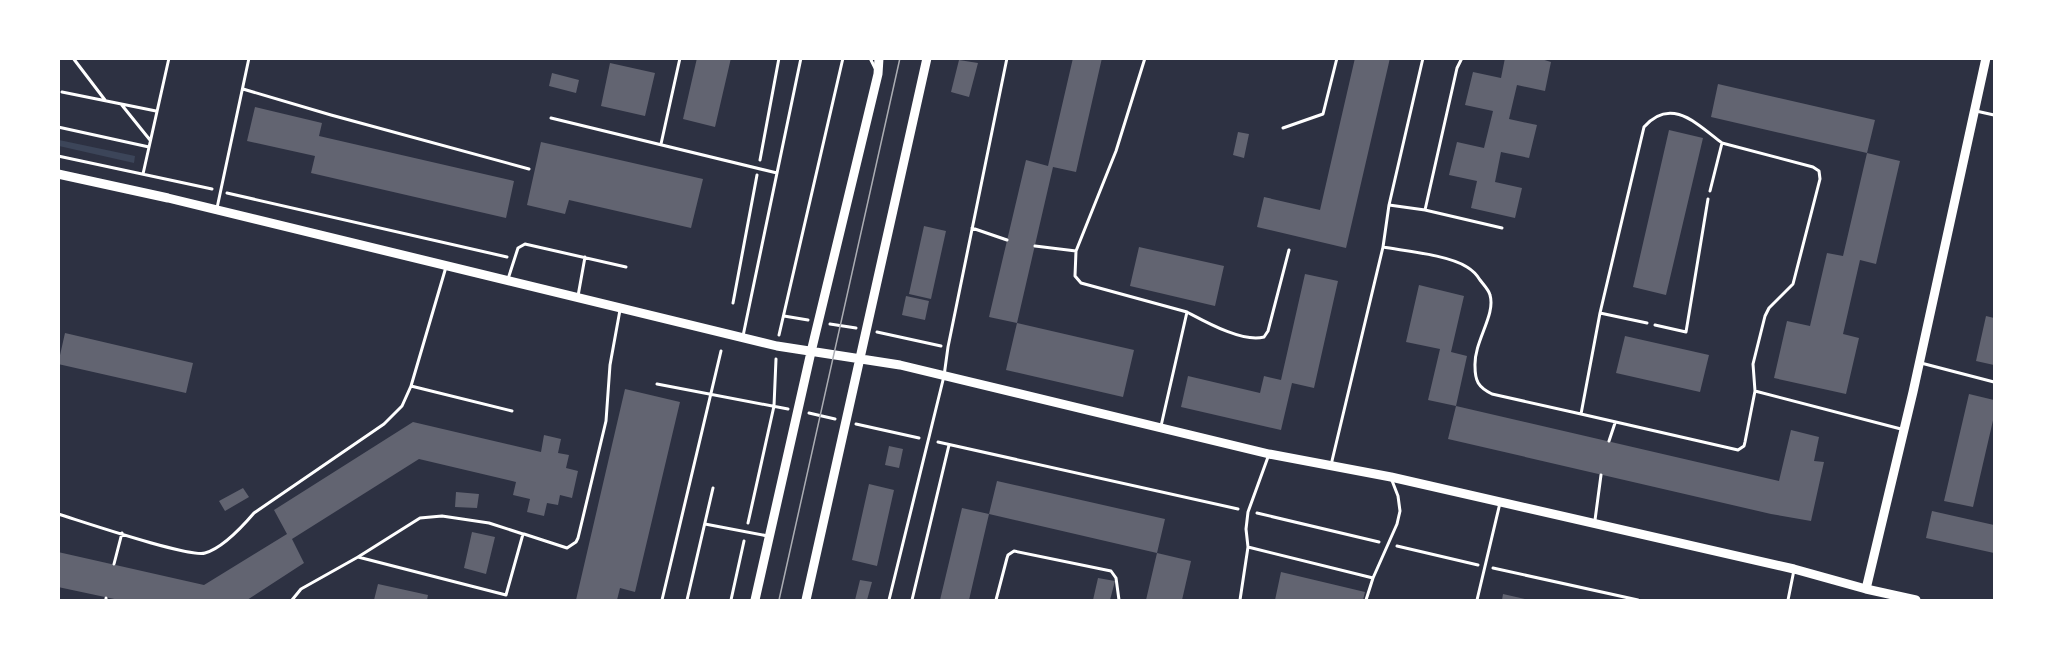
<svg xmlns="http://www.w3.org/2000/svg" width="2053" height="659" viewBox="0 0 2053 659" font-family="Helvetica,sans-serif">
	<rect width="100%" height="100%" fill="#2d3142"/>
	<!-- green -->
	<path fill="#3c4559" d="M59,140L135,156L134,163L59,146Z"/>
	<!-- building -->
	<path fill="#626471" d="M697,58H731L715,127L683,119Z
		M1073,58H1102L1076,172L1053,167L1017,323L989,317L1026,160L1048,166Z
		M1355,58H1390L1346,248L1257,227L1264,197L1320,210Z
		M1505,58H1538L1551,62L1545,91L1517,85L1509,119L1537,125L1529,158L1501,152L1495,182L1522,188L1515,218L1471,208L1477,181L1449,175L1457,142L1484,148L1493,111L1465,105L1473,72L1501,78Z
		M959,60L978,63L969,97L951,92Z
		M610,63L655,73L645,116L601,106Z
		M552,73L579,80L576,93L549,86Z
		M1718,84L1875,120L1867,153L1711,117Z
		M255,107L322,123L319,136L514,181L506,218L311,173L315,156L247,141Z
		M1669,130L1703,138L1666,295L1633,287Z
		M1238,132L1249,134L1244,158L1233,155Z
		M541,142L703,179L691,228L569,200L565,214L527,205Z
		M1867,153L1900,161L1876,264L1860,260L1843,334L1859,338L1846,394L1774,378L1787,321L1810,326L1827,253L1843,256Z
		M924,226L946,231L931,299L909,294Z
		M1139,247L1224,266L1215,306L1130,286Z
		M1305,274L1338,281L1314,388L1292,383L1281,430L1181,407L1188,376L1260,393L1264,376L1281,380Z
		M1419,285L1464,296L1451,352L1467,356L1456,406L1428,400L1440,349L1406,342Z
		M906,296L929,301L925,320L902,315Z
		M1986,316L1994,318V365L1976,361Z
		M1017,323L1134,350L1123,397L1006,370Z
		M65,333L193,363L186,393L58,364Z
		M1625,336L1709,355L1700,392L1616,373Z
		M625,389L680,402L635,592L620,588L617,600H576Z
		M1969,394L1994,400V416L1973,507L1944,501Z
		M1456,406L1779,481L1791,430L1819,437L1814,461L1824,462L1811,521L1771,514L1448,439Z
		M413,422L541,452L544,435L561,439L558,453L569,455L566,468L578,471L572,498L560,495L558,505L547,503L544,516L527,512L530,499L513,495L516,482L419,459L292,539L304,563L247,600H119L58,587V552L204,585L287,534L274,510Z
		M889,446L903,449L899,468L885,465Z
		M997,481L1165,519L1157,553L989,514Z
		M869,484L894,490L877,566L852,560Z
		M243,488L249,497L225,511L219,501Z
		M456,492L479,494L477,508L455,507Z
		M962,508L989,514L969,600H940Z
		M1932,511L1994,525V553L1926,538Z
		M472,532L495,537L486,574L464,568Z
		M1157,553L1191,561L1182,600H1146Z
		M1281,572L1365,592L1363,600H1275Z
		M1098,578L1115,581L1110,600H1093Z
		M860,580L872,582L867,600H855Z
		M378,584L428,595L427,600H374Z
		M1503,594L1529,600H1502Z"/>
	<g fill="none" stroke-linecap="round" stroke-linejoin="round">
		<!-- path -->
		<path stroke="#fff" stroke-width="3" d="M73,58L105,100
			M62,92L156,111
			M121,104L150,140
			M58,127L149,147
			M58,156L212,189
			M760,160L779,58
			M143,174L169,58
			M227,193L507,257
			M733,303L757,175
			M784,316L808,320
			M830,324L856,328
			M1655,325L1686,332L1708,199
			M877,332L941,346
			M779,335L843,58
			M657,384L788,409
			M809,413L835,419
			M856,424L919,438
			M938,442L1238,509
			M1257,513L1379,542
			M748,523L774,406L776,359
			M1397,546L1478,565
			M1493,568L1638,600
			M662,600L721,351
			M731,600L744,541
			M912,600L949,445"/>
		<!-- service -->
		<path stroke="#fff" stroke-width="3" d="M870,58L875,68
			M1145,58L1116,151L1076,251L1075,276L1081,283L1187,312
			M243,89L331,115L529,169
			M1976,111L1994,115
			M551,118L777,173
			M1283,128L1323,114L1337,58
			M1722,143C1697,124 1671,96 1644,127L1600,313L1581,414L1738,450L1744,446L1745,442L1755,391
			M661,144L680,58
			M1710,191L1722,143L1813,167L1819,171L1820,179L1793,284L1769,308L1765,316L1753,364L1755,391L1901,429
			M1389,205L1425,210L1502,228
			M217,208L249,58
			M1425,210L1457,68L1462,58
			M972,228L1007,240
			M1035,246L1076,251
			M1383,247L1389,205L1423,58
			M508,279L518,248L525,244L626,267
			M578,296L585,257
			M1600,313L1647,323
			M743,336L801,58
			M1921,363L1994,382
			M411,386L446,267
			M1161,426L1187,312C1206,322 1243,343 1264,337L1268,331L1289,250
			M1609,441L1615,423
			M1331,465L1383,247C1405,251 1449,255 1467,267C1472,270 1477,275 1480,280C1483,284 1489,290 1490,295C1496,315 1474,341 1475,366C1475,381 1478,387 1492,394L1581,414
			M58,514C81,521 189,558 205,553C223,548 242,527 254,513L384,424L402,406L411,386L512,411
			M1595,520L1601,475
			M705,524L768,536
			M524,534L567,548L576,542L578,538L606,421L610,365L620,310
			M1248,547L1373,578
			M114,564L122,533
			M106,600V598
			M292,600L301,589L358,557L420,518L442,516L489,523L523,534L506,595L358,557
			M687,600L713,488
			M889,600L944,376L948,347L1007,58
			M996,600L1007,558L1008,555L1014,551L1111,571L1116,578L1119,600
			M1240,600L1248,547L1246,529L1248,512L1268,457
			M1366,600L1373,578L1397,524L1400,511L1398,496L1391,478
			M1477,600L1500,503
			M1788,600L1794,570"/>
		<!-- secondary -->
		<path stroke="#fff" stroke-width="9" d="M58,174L168,198L777,346L900,365L1269,454L1391,477L1794,569L1866,589L1916,600
			M1866,589L1913,392L1986,58
			M755,600L811,352L878,74L879,58
			M806,600L927,58"/>
		<!-- tram -->
		<path stroke="#abadb3" stroke-width="1.5" d="M779,600L900,58"/>
	</g>
	<!-- border -->
	<rect width="2053" height="659" fill="none" stroke="#ffffff" stroke-width="120"/>
</svg>
